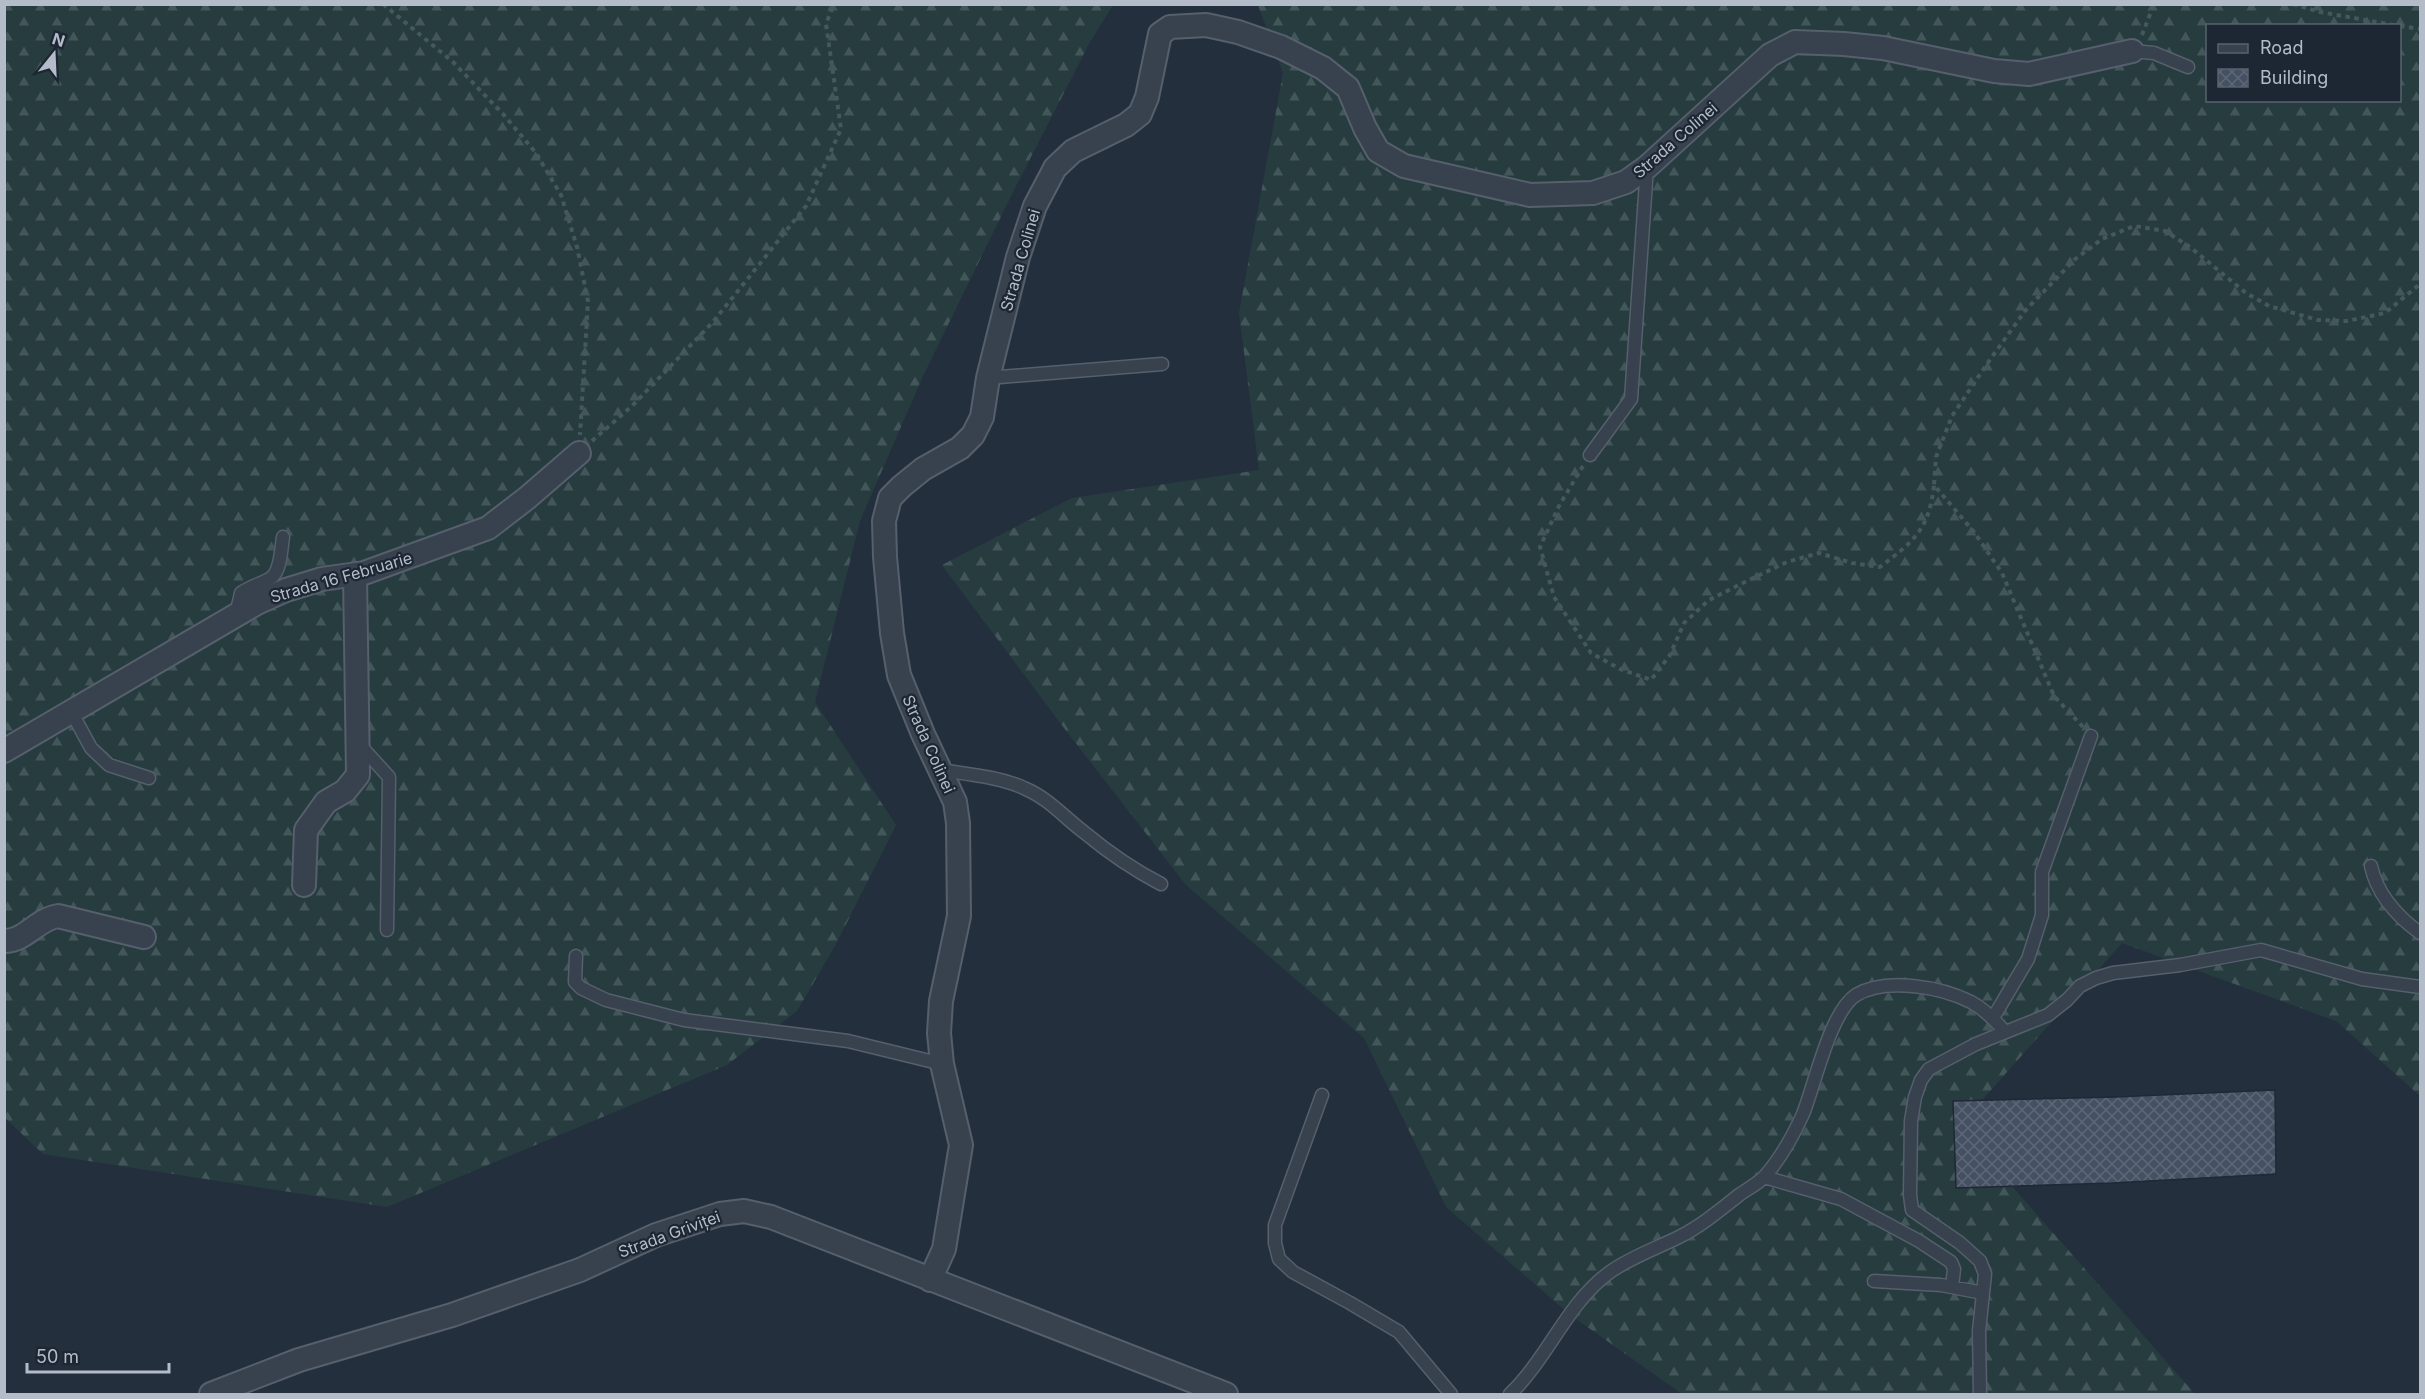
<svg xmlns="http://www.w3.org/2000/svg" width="2425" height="1399" viewBox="0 0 2425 1399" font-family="Inter,sans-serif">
	<defs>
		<pattern id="forest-firs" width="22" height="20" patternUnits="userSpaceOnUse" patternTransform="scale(1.5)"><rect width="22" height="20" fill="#263c3f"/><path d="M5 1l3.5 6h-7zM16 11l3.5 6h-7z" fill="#435659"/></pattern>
		<pattern id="building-cross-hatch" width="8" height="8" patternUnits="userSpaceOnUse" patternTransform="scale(1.5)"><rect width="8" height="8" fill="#455162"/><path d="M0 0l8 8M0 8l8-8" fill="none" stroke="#5d6877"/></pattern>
	</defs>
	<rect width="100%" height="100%" fill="#242f3e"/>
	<!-- forest -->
	<path fill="url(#forest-firs)" fill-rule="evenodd" d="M4,5H1113L1090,42L1013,192L923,376L860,521L815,702L896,825L836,944L797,1011L727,1065L387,1207L43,1154L5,1118Z
		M1258,5H2420V1096L2336,1021L2122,943L1959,1126L2195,1394H1682L1569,1314L1446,1207L1364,1038L1186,885L1064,728L942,565L1072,498L1259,470L1239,313L1283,73ZM2208,26H2400V100H2208Z"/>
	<!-- building -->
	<path fill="url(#building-cross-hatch)" stroke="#1f2835" stroke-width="1.5" d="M2275,1090L2276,1174L2113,1183L1956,1188L1953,1101L2115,1097Z"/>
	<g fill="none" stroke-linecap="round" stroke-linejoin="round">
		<!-- service casing -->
		<g stroke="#565f6c" stroke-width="15">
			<path id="service" d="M2132,51L2154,53L2188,67
				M988,378L1162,364
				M1590,455L1631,399L1647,167
				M236,615L241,593C251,586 263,583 271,578C281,571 281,549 283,537
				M72,713L91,748L109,765L149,778
				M358,743L389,777L387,930
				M940,770C966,774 1002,777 1026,789C1049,799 1065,818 1085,833C1109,853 1134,870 1161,884
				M2371,866C2377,894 2398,917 2420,933
				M576,956L575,982L581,988L606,1000L684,1020L848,1041L942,1064
				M1993,1018L2028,959L2042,915V872L2091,736
				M1322,1095L1275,1225V1243L1279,1259L1293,1272L1350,1303L1399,1332L1451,1394
				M1764,1177L1841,1199L1919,1241L1951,1262L1954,1269L1952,1287
				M1874,1281L1941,1285L1983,1293
				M1510,1394C1548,1358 1567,1303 1610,1272C1631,1257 1657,1248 1679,1237C1701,1226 1720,1210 1739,1195C1747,1189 1758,1184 1765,1176C1780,1159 1793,1136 1803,1114C1815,1084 1830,1012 1856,995C1886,977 1941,987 1971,1002C1984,1009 1995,1020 2005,1032
				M1980,1394L1979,1331L1985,1274L1980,1261L1960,1243L1912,1210L1910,1195L1911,1121L1915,1097L1921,1080L1929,1069L1976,1044L2048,1015L2067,1000L2080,986L2096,978L2113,973L2180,965L2261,950L2362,979L2420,987"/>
		</g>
		<!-- minor casing -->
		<g stroke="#565f6c" stroke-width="26">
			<path id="minor" d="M4,751L257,603L286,590L322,579L364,573L488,528L527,498L579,453
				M304,885L306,830L326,802L345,791L358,775L355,574
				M4,941C26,941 37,919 58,916L144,937
				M930,1280L944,1249L961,1145L942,1064L939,1033L941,1001L959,916L958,823L955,802L923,734L899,675L892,633L885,557L884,521L890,498L902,486L923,469L960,448L973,435L982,417L988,378L1018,257L1035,206L1055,168L1073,151L1126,125L1140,114L1147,97L1160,34L1170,27L1206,25L1238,32L1281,47L1323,68L1348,88L1365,128L1378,151L1404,166L1530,195L1593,193L1626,182L1647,167L1770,55L1795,42L1844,44L1883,48L1994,71L2029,74L2132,51
				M211,1394L299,1360L452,1315L580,1270L656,1235L720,1214L744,1211L771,1217L1226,1394"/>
		</g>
		<!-- path -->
		<path stroke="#44595c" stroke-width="4" stroke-dasharray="4.5 4.5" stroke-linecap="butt" d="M383,4L453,62L503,114L536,153L561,195L577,247L588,301L580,435
			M2293,4L2320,12L2399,26
			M2400,26L2420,29
			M2142,35L2154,4
			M592,441L632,406L713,322L806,206L841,129L826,24L834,4
			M1583,466L1559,506L1540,547L1554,597L1591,653L1620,669L1651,680L1670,655L1684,623L1709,600L1747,581L1787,562L1819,553L1852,563L1880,567C1914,541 1929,530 1934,485
			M2083,727L2054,696L2002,573L1974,532L1934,485L1936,457L1952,416L1989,361L2025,311L2074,260L2102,239L2134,226L2165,231L2190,247L2246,293L2269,306L2318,320L2347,321L2385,313L2420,284"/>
		<!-- service -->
		<use href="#service" stroke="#38414e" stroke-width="12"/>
		<!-- minor -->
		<use href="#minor" stroke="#38414e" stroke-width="22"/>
	</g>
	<g text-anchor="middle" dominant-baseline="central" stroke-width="4.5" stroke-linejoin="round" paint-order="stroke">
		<!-- street labels -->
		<g font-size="16" fill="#b4bcc9" stroke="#1d2633">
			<text transform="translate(1675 140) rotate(-41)">Strada Colinei</text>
			<text transform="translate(1020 260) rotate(-74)">Strada Colinei</text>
			<text transform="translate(341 577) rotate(-16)">Strada 16 Februarie</text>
			<text transform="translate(929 744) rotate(66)">Strada Colinei</text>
			<text transform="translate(669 1234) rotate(-20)">Strada Griviței</text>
		</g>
	</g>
	<!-- border -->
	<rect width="2425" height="1399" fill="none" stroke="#b4bcc9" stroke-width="12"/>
	<!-- legend -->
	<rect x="2206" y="24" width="195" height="78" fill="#1d2633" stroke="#59626f" stroke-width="1.5"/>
	<rect x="2218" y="44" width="30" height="9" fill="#38414e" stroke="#59626f" stroke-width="1.5"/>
	<text x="2260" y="54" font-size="18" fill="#b4bcc9">Road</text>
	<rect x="2218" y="69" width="30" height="18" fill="url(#building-cross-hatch)" stroke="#59626f" stroke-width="1.5"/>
	<text x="2260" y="84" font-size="18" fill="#b4bcc9">Building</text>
	<!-- north arrow -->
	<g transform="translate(54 54) rotate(18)" stroke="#1d2633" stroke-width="4.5" paint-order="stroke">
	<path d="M0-4.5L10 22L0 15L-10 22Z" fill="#b4bcc9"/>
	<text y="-9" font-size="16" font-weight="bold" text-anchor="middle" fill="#b4bcc9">N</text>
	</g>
	<!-- scale -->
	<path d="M27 1363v9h142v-9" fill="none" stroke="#b4bcc9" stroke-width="3"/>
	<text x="36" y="1363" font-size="18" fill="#b4bcc9" stroke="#1d2633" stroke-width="4.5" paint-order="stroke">50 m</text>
</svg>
